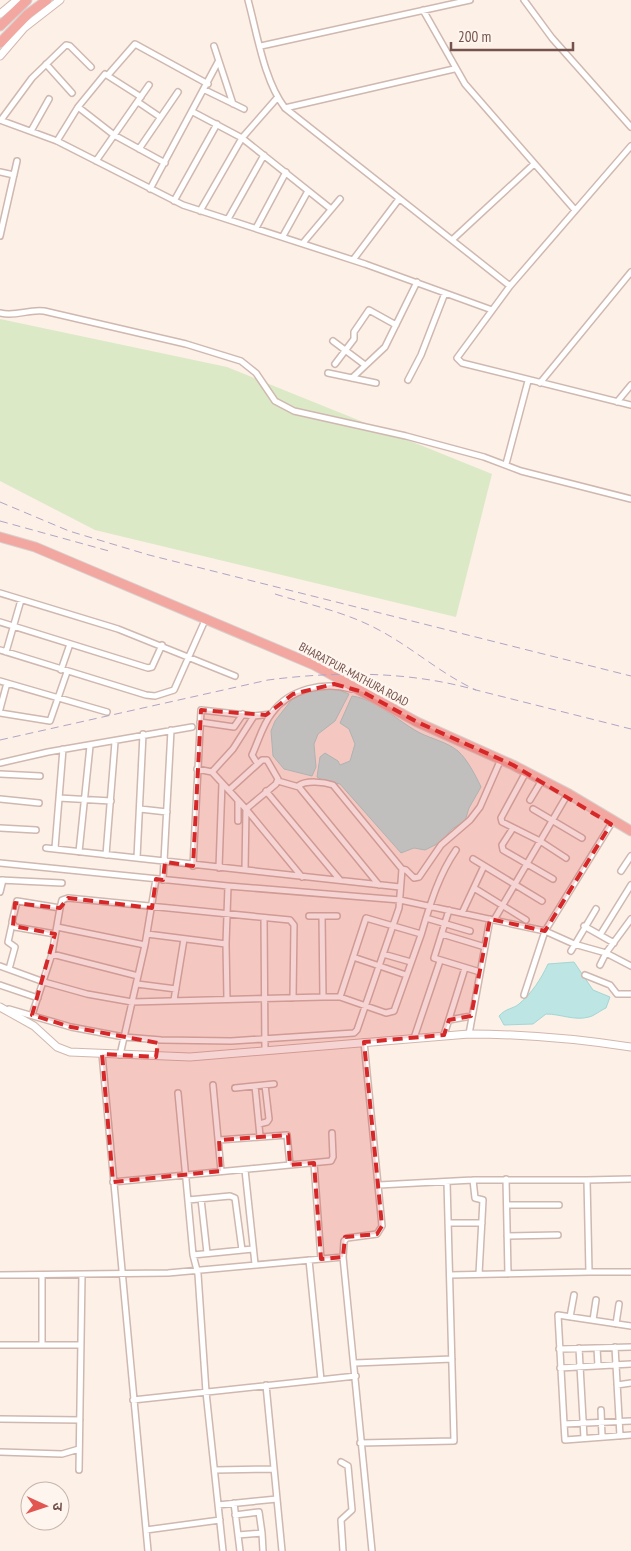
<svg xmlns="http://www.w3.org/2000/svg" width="631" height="1551" viewBox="0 0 631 1551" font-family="'PT Sans Narrow','Noto Sans Devanagari',sans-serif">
	<rect width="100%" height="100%" fill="#fcf0e7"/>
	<!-- green -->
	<path fill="#dbe9c6" d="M0,319L227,367L492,474L456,617L95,530L0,481Z"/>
	<!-- water -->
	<path fill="#bce5e3" stroke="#a3d6d5" d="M323,684L349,694L335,721L318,734L314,744L316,767L312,776L284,769L273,756L271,731L275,721L300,689Z
		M352,696C376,699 399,722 420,733C432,739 447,742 458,751C467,759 476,776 481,787L469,808L465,821L452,829L441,842L425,850L414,848L401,853L340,784L324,781L317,777L320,757L325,753L338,761L340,765L350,761L355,744L349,729L340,723Z
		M574,962L593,990L610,997L606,1008C601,1010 594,1016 589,1017C574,1021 561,1014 546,1014L533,1024L504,1025L499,1016C506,1008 513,1009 519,1004C532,993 541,979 548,964Z"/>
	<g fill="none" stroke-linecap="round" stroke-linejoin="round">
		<!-- street casing -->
		<g stroke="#cfb8b0" stroke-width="8">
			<path id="street" d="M248,0C257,33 264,81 285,108L510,286
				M524,0L552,38L631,127
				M423,10L465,84L575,210
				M214,46L233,104
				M261,46L470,0
				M46,64L72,93
				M108,75L135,44L208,84
				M205,90L244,109
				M138,102L160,117
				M78,107L114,135L165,163
				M285,108L454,69
				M193,112L242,138L331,209
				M0,120L57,141L183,205L365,264L492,310
				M1,120L32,78L66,45L70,46L91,67
				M31,131L49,99
				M57,141L78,107L105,74L141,97
				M631,146L510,286L457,358L462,363L631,405
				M139,149L178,92
				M96,161L149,85
				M0,172L14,175
				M150,189L218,62
				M174,201L217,124
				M200,211L242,138L277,98
				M228,219L264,155
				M256,228L286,172
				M0,236L17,161
				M283,236L308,191
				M452,240L534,164
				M303,243L340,199
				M353,260L399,199
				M0,313C16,317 28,309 44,311L186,344L241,361L256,373L275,401L294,411L406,436L484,457L521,471L631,499
				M333,341L365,365
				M335,364L354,339V332L369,310L396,325
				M328,373L376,383
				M352,378L385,347L417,282
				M408,380L421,355L445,293
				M540,383L631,272
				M617,402L631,385
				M506,464L528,381
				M0,593L118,629L235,676
				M0,622L148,668L152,667L162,645
				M0,650L146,695L155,696L174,690L206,618
				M6,652L21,600
				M61,670L70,644
				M0,681L107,712
				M0,709L7,683
				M0,713L50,721L67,672
				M200,722L234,727L243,714
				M0,763L48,752L192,727
				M257,763L252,755C258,742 263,724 272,713C289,689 324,681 351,689
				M197,769L212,772L246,809L302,877
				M212,772L233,749L254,716
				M526,772L501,818L502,822L540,841L566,858
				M0,774L40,776
				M278,781L299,787L379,885
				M229,790L262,760H267L278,779L276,784L246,809L245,870
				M266,791L340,880
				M59,798L111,801
				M0,799L39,803
				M530,800L542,780
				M238,801V821
				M140,809L167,812
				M533,809L582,838
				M0,828L36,830
				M513,828L502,845L503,850L553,879
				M46,848L400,887
				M55,848L63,749
				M79,852L90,746
				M106,855L115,742
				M137,858L143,734
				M473,859L542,901
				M0,863L228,886L400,900L545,931L574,944L606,953L631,966
				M193,866L201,710L254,716L271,714
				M219,868L222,783
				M402,869L406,870L414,878L419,877L441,845L470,820L480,807L501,759
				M621,871L631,856
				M0,880L62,883
				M163,880L171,730
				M474,888L526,920
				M0,892L3,880
				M449,910L434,958L480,972
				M462,913L484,866
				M309,916H322
				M337,916H322L323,997H340
				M264,918L265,1050
				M426,918L470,931
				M494,920L566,797
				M584,926L614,943
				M57,927L145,945
				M55,934L15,927L12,922L17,901L60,908
				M147,934L226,944
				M421,934L366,918L340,997L386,1013L394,1011C403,986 412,960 421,935C430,905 438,876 456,850
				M442,934L485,947
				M600,935L631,885
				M571,951L596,909
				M52,954L138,976
				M383,954L411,962
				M353,957L406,975
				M600,965L606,953L631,919
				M0,966L44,982L87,994L132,1002L323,997
				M9,969L15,947L8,942L12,924
				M585,975L610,985L617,994H631
				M137,984L176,989
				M0,985L38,998
				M524,995L545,931L611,824
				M227,999L226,944L228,886
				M174,1000L184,939
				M9,1009L71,1027L124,1037L161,1040L231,1041L354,1033L357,1030L399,908L402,869L333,785C324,782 306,780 298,786
				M32,1015L52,954L60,908L62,900L68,898L290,920L294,925L293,998
				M449,1020L471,1016
				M469,1034L490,919
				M444,1035L465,968
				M414,1038L440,961
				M364,1042L382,1226L377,1234L347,1238L344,1241L343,1257L372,1551
				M102,1054L148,1551
				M120,1055L145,945L156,879
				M213,1085L221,1171
				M255,1086L260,1136
				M235,1088L274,1084
				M178,1093L193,1255L198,1274L206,1392L223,1551
				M259,1124L267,1122L269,1119L265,1085
				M219,1140L287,1135L290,1165
				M314,1163L321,1259
				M245,1170L255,1264
				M506,1179L508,1274
				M473,1180L475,1198L483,1200L479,1274
				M587,1180L631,1179
				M113,1182L331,1161L333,1157L332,1133
				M379,1185L473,1180H587L589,1272L450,1275
				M201,1199L207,1253
				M188,1200L230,1196L235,1198L242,1250
				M507,1205H559
				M448,1223H482
				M507,1236L558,1235
				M193,1255L253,1249
				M309,1260L321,1380
				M589,1272H631
				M0,1275L168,1273L343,1257
				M42,1275V1345
				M570,1317L574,1295
				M593,1320L596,1300
				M616,1324L619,1304
				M631,1326L558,1315L564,1424L631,1421
				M0,1345H81
				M615,1347L620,1436
				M579,1348L584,1438
				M597,1348L598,1366
				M559,1349L631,1347
				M355,1363L452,1359
				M560,1368L631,1364
				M266,1385L282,1551
				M617,1385L631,1383
				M133,1400L356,1376
				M601,1410L602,1437
				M0,1419L80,1420
				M564,1424L565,1440L631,1435
				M360,1443L454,1441L447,1182
				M0,1452L62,1454L79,1449
				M341,1462L348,1466L352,1510L341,1520L343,1551
				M79,1470L82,1275
				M215,1470L274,1469
				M234,1503L240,1551
				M218,1505L277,1499
				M235,1515L259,1512L262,1533
				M146,1530L220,1520
				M238,1535L262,1533L263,1551"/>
		</g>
		<!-- secondary casing -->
		<g stroke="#d2b7ae" stroke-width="9">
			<path id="secondary" d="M0,14L17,0
				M0,56L24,28L60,0
				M0,1007L34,1026L57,1047L70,1052L190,1057L469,1034C524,1034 577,1039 631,1047"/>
		</g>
		<!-- highway casing -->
		<g stroke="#d8cfcd" stroke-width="11">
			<path id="highway" d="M0,26L27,0
				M0,43L28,14L47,0
				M0,537L35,547L314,665L417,722L513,765L569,794L631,831"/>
		</g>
		<!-- street -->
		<use href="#street" stroke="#fff" stroke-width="5"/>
		<!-- secondary -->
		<use href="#secondary" stroke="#fff" stroke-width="7"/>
		<!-- highway -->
		<use href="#highway" stroke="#f3a7a1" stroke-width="9"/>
		<!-- rail -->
		<path stroke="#b1a5c6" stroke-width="1" stroke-dasharray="8 5" stroke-linecap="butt" d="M0,502L69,531L149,555L631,676
			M0,521L109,551
			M275,594C310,605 346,612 379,630C413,648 441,674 476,690L631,729
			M0,740L268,680C337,671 409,671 476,690"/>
	</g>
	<!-- marked area -->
	<path fill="#d62828" fill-opacity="0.2" stroke="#d62828" stroke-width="4" stroke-dasharray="10 6" stroke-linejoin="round" d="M334,684L363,692L417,722L513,765L611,824L545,931L490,919L471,1016L449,1020L444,1035L364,1042L382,1226L377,1234L345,1237L343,1257L321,1259L314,1163L290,1165L288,1135L219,1140L221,1171L113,1182L102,1054L156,1057L158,1043L71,1027L32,1015L55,934L13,926L15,903L60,908L68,898L152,908L156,879L163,880L165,862L193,866L201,710L266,715L293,694Z"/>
	<g text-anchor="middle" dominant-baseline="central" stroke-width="5" stroke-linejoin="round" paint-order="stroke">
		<!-- street labels -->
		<g font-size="12" fill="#75534c" stroke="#fef5ee">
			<text transform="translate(354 674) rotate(28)">BHARATPUR-MATHURA ROAD</text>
		</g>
	</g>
	<!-- north arrow -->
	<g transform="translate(45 1506) rotate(93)"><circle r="24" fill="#fef5ee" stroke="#c7b4ad"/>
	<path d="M0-4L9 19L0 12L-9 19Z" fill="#e15651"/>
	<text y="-8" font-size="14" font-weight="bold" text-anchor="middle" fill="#75534c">उ</text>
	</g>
	<!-- scale -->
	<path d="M451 42v8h122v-8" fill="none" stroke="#75534c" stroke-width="2.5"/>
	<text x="458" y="42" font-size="15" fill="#75534c" stroke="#fef5ee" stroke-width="4" paint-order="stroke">200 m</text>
</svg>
